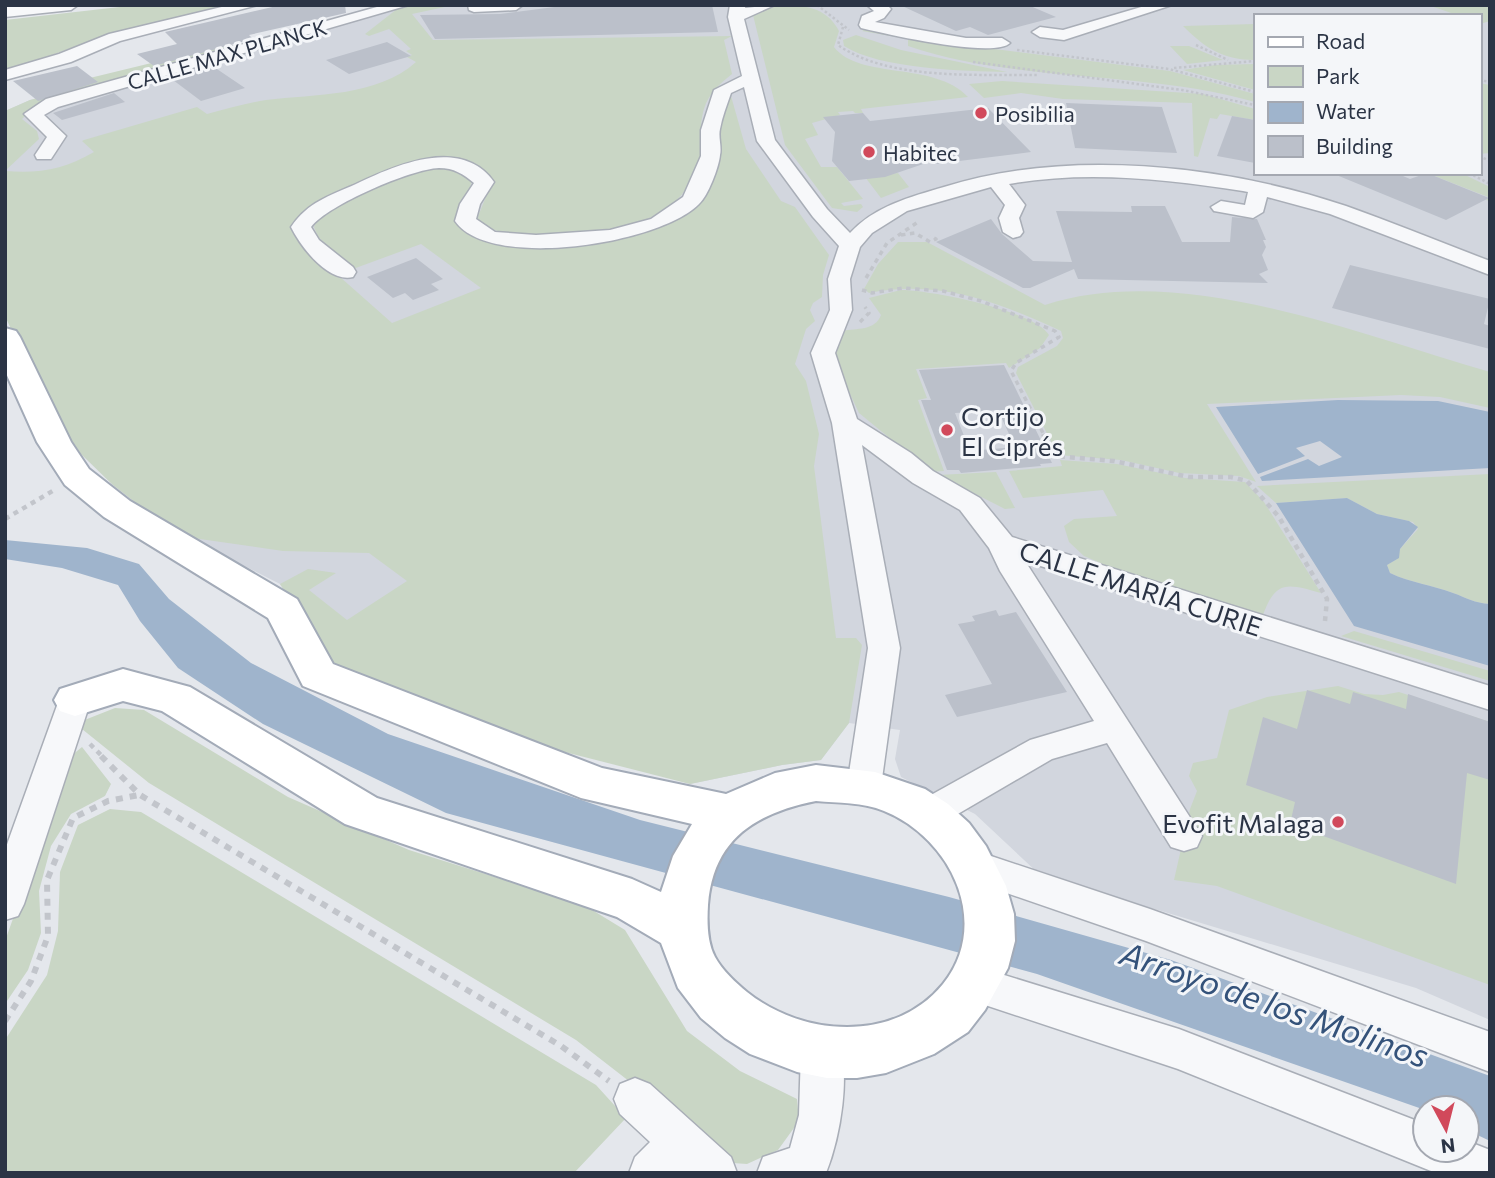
<svg xmlns="http://www.w3.org/2000/svg" width="1495" height="1178" viewBox="0 0 1495 1178" font-family="Commissioner,sans-serif">
	<rect width="100%" height="100%" fill="#e4e7ec"/>
	<!-- built -->
	<path fill="#d2d6de" fill-rule="evenodd" d="M390,5H1490V1020L1416,988L1039,874L975,814L901,777L895,759L900,730L849,723L821,760L782,765L690,784L337,671L280,584L163,524L113,485L81,454L5,316V111L30,100ZM1255,16H1479V173H1255Z"/>
	<!-- green -->
	<path fill="#c9d6c5" d="M137,5H240L107,35L5,72V20Z
		M390,5L32,109L22,119L37,131L39,139L5,171V111L30,100L65,91L61,85L172,58L221,41L227,47Z
		M454,5L412,14L433,40L732,36L724,40L732,74C712,90 703,100 701,127C700,135 703,145 701,153C686,224 623,229 562,234C531,236 501,240 477,219L493,179C456,136 392,168 352,187C329,198 308,206 293,226L296,238L392,323L481,288L421,244L353,269L318,237L314,227C316,223 318,216 322,213C337,201 402,172 421,169C440,166 458,170 472,181L458,221C494,274 666,243 703,197C727,167 712,126 731,96L746,149L781,201L795,207L829,255L823,275L822,297L813,303L810,310L815,321L806,329L795,364L806,381L819,434L814,466L836,638H856L862,645L849,723L821,760L782,765L690,784L502,736L337,671L280,584L308,569L336,573L309,590L347,620L407,581L369,553L283,551L193,538L163,524L113,485L81,454L43,398L5,316V171C39,174 65,169 94,152L82,141L84,140L197,107L207,114C226,109 246,103 266,100C315,94 377,97 416,62L407,57L412,55L406,51L411,49L389,29L369,36L365,34L397,9L417,5Z
		M778,5C803,5 826,6 839,31L834,47C859,80 935,61 968,97L861,109L863,113H855L853,111L838,112L840,115L812,123L818,135L805,139L821,167H837L863,199L841,203L844,206L861,204L863,207L857,212L832,208L785,145L753,15Z
		M1428,5H1490V21L1480,24L1479,16H1460Z
		M1255,24V60C1223,60 1205,48 1183,26Z
		M867,28L963,45L1170,71L1255,94V102C1145,70 1015,83 908,46V39L862,31Z
		M856,35L901,50L1007,72C964,71 880,69 844,46L843,40Z
		M1170,46H1189L1223,60L1187,64Z
		M1255,64V90L1183,70L1215,65Z
		M1002,81L1203,94L1255,109V120L1220,114L1217,119L1210,118L1198,157L1194,156L1192,103L1063,99L1021,93L984,98L969,84Z
		M1479,83L1490,85V153L1479,154Z
		M898,173L909,187L881,198L865,177Z
		M1427,173H1461L1490,187V201L1486,200L1488,197Z
		M898,242H927L1045,305C1181,261 1357,334 1490,372V408L1440,397L1401,395L1207,404L1256,482L1239,476L1179,473L1121,460L1058,455L1016,373L1018,367L1057,346L1063,338L1061,331C998,302 939,279 869,293L864,289L878,264Z
		M901,290C930,290 1036,311 1049,335L1040,348L1009,368L1006,363L916,369L927,398L918,400L944,471L931,472L859,413L835,362L834,351L842,331C857,328 875,331 881,315L869,298Z
		M1060,460L1117,464L1185,478L1245,482L1264,502L1321,593C1286,583 1275,580 1262,618L1117,570L1084,556L1069,542L1064,526L1074,519L1117,516L1103,490L1023,498L1009,471L1062,466Z
		M996,472L1015,508L1005,509L938,475Z
		M1490,474V604C1474,603 1467,598 1453,593C1432,585 1411,583 1390,573L1387,565L1397,559L1400,549L1418,529L1413,522L1377,514L1347,498L1276,503L1257,486Z
		M1354,631L1490,671V681L1341,636Z
		M1338,686L1364,694L1383,695L1399,692L1490,722V985L1217,886L1174,880L1190,809L1197,791L1189,776L1193,763L1217,758L1229,710L1267,697Z
		M115,708L144,710L288,797L409,850L584,905L625,930L687,1031L740,1071L797,1099L799,1121L778,1150L747,1164L718,1162L643,1092L576,1040L149,783L82,729V721Z
		M82,747L111,784L105,796L71,814L51,846L39,891L41,933L28,970L5,1004V941L71,756Z
		M110,809L141,812L596,1085L626,1118L574,1173H5V1040L47,975L58,931L60,872L78,825Z"/>
	<!-- water -->
	<path fill="#9fb4cc" d="M1338,400L1438,401L1490,412V468L1262,481L1260,477L1308,459L1319,466L1342,457L1320,441L1296,448L1305,456L1258,474L1216,407Z
		M1347,498L1377,514L1409,521L1418,527L1400,549L1399,558L1387,565L1390,573C1411,583 1432,585 1453,593C1467,598 1474,603 1490,604V666L1354,626L1276,503Z
		M5,540L87,548L139,564L169,599L251,663L388,734L640,820L949,897L1171,960L1490,1076V1141L1467,1130V1108L1425,1110L1037,974L446,813L263,724L178,668L140,621L118,585L62,568L5,559Z"/>
	<!-- building -->
	<path fill="#bbc0ca" fill-rule="evenodd" d="M281,5H345L346,13L249,35L253,39L154,66L137,54L177,44L165,32Z
		M570,5H712L718,32L435,39L420,15L500,14Z
		M900,5H1028L1056,17L988,35L970,27L956,31Z
		M387,42L411,56L349,74L326,60Z
		M211,65L245,88L201,101L169,77Z
		M77,66L98,82L38,101L13,81Z
		M114,93L125,102L62,120L53,113Z
		M1066,103L1162,107L1177,153L1075,148Z
		M988,108L1031,152L935,164L932,161L885,177L849,181L832,161L835,132L823,117L863,113L870,121Z
		M1232,116L1255,120V163L1217,156Z
		M1396,173L1410,179L1427,173L1489,198L1446,220L1334,174Z
		M1131,206H1165L1182,242H1230L1232,217L1257,219L1266,240H1263L1266,247L1262,255L1268,270L1259,274L1268,283L1078,279L1074,269L1030,288H1023L936,242L991,219L1002,234L1033,261L1072,262L1056,211L1132,212Z
		M416,258L443,279L431,284L439,290L413,300L405,293L393,298L367,277Z
		M1350,265L1490,299L1484,324L1490,326V349L1332,308Z
		M1004,365L1052,463L1040,464L1041,466L961,473L959,470H947L921,400H931L919,370ZM998,410L1015,447L970,451L955,413Z
		M996,610L999,616L1016,612L1067,692L957,717L945,695L992,684L958,624L975,621L972,616Z
		M1307,690L1350,704L1353,692L1406,709L1408,694L1490,722V780L1467,773L1456,884L1290,824L1295,802L1246,785L1263,717L1297,729Z"/>
	<g fill="none" stroke-linecap="round" stroke-linejoin="round">
		<!-- minor casing -->
		<g stroke="#a9aeb7" stroke-width="3">
			<path id="minor" d="M25,5H78L71,10L5,17V7Z
				M230,5H258L120,41L71,62L5,80V70L59,54L109,34Z
				M384,5H409L58,107L44,115L66,136L51,159H37L35,155L47,137L24,114L46,99Z
				M468,5H523L516,10L474,12L469,10Z
				M730,5H746L745,8L775,5L744,19L775,140L827,209L850,233C875,206 910,197 944,187C1067,148 1225,165 1346,206C1394,223 1442,243 1490,261V275L1330,214L1267,197L1263,212L1253,218L1214,211L1211,207L1221,201L1245,205L1248,192L1243,191C1167,179 1085,170 1009,184L1025,205L1019,218L1023,232L1020,236L1013,238L1003,232L999,218L1005,205L991,187L907,211L872,233L860,247L850,279L852,310L835,353L857,419L911,453L933,471L980,498L1012,537L1490,686V710L1025,561L1202,836L1197,847L1184,851L1171,847L1107,743L1052,759L939,825L926,830L913,825L908,815L913,805L1030,740L1094,721L1000,571L989,548L960,510L913,483L862,445L900,648L881,786L876,796L864,800L852,796L847,786L868,648L832,423L811,353L830,310L828,279L839,246L813,217L757,141L744,87L731,93C727,105 722,117 720,129C718,137 722,147 720,155C719,167 708,196 699,204C660,244 489,271 455,221L460,204L474,183C463,174 454,168 439,168C411,169 328,205 311,227L319,240L353,267L356,272L353,277C328,283 301,247 291,227C308,202 329,196 356,184C396,165 461,136 494,182L480,204L476,219L495,232L536,235L610,230L651,219L683,197L701,156V130L714,90L742,76L728,17Z
				M867,5H887L891,9L884,18L875,22L966,38H1002L1010,43C994,59 886,34 861,28L859,25L862,16L874,11Z
				M1148,5H1172L1064,40L1040,37L1032,32L1040,27L1063,30Z
				M75,688L86,691L91,700L24,904L18,916L5,920V850L59,700L64,691Z
				M976,851L1150,909L1490,1032V1072L1146,941L963,878L958,867L963,856Z
				M975,966L1179,1029L1425,1124V1150H1467V1141L1490,1150V1173H1436L1178,1069L961,997L955,984L961,971Z
				M822,1031L837,1037C852,1072 840,1138 826,1173H757L763,1157L790,1148L799,1115L801,1051L807,1037Z
				M635,1078L650,1084L731,1157L737,1173H629L635,1157L650,1142L620,1114L614,1099L620,1084Z"/>
		</g>
		<!-- major casing -->
		<g stroke="#a3abb8" stroke-width="4">
			<path id="major" d="M5,328L16,331L20,337L71,442L89,469L130,501L297,599L333,664L602,768L726,794L775,773L816,765L875,772L925,789L948,804L969,823L986,846L1006,886L1014,914L1015,941L1008,968L985,1010L968,1032L934,1054L886,1073L857,1078H827L797,1072L750,1054L725,1038L701,1018L678,988L661,943L617,917L345,824L162,711L123,701L75,716L60,711L54,700L60,689L123,669L190,687L377,798L632,879L661,892L673,856L692,824L581,798L303,686L268,618L104,517L65,485L37,442L5,371ZM816,801C838,803 863,802 884,811C951,838 992,923 943,984C895,1043 803,1037 747,992C736,983 722,970 715,957C707,942 707,922 708,905C713,839 756,813 816,801Z"/>
		</g>
		<!-- path-far3 -->
		<path stroke="#c2c5cb" stroke-width="2.5" stroke-dasharray="2.5 2.5" stroke-linecap="butt" d="M817,5L849,30
			M843,27L838,45C889,81 978,74 1039,75
			M1196,45L1228,60
			M1017,50L1169,69L1255,92
			M973,62L1182,90L1255,105
			M1174,68L1255,61
			M1479,80L1490,82
			M1479,156L1490,161
			M1469,173L1490,184"/>
		<!-- path-far2 -->
		<path stroke="#c2c5cb" stroke-width="3.5" stroke-dasharray="4.5 4.5" stroke-linecap="butt" d="M901,235L915,233L930,242L936,239L930,236
			M866,278L887,243L918,222
			M862,290L872,293L903,288L943,291L981,301L1055,331L1059,337L1016,363L1011,371L1044,435
			M860,322L869,313L865,307"/>
		<!-- path-far1 -->
		<path stroke="#c2c5cb" stroke-width="4.5" stroke-dasharray="5 5" stroke-linecap="butt" d="M1043,434L1055,456L1114,461L1189,477H1231L1247,481L1279,517L1327,599L1325,621
			M5,519L56,489
			M90,744L103,757"/>
		<!-- path -->
		<path stroke="#c2c5cb" stroke-width="6" stroke-dasharray="7 7" stroke-linecap="butt" d="M101,756L140,795L561,1046L609,1081
			M5,1021L31,981L48,936L47,880L73,818L108,801L139,795"/>
		<!-- minor -->
		<use href="#minor" fill="#f7f8fa" fill-rule="evenodd"/>
		<!-- major -->
		<use href="#major" fill="#fff" fill-rule="evenodd"/>
	</g>
	<!-- markers -->
	<g fill="#d1495b" stroke="#f4f6f9" stroke-width="2.5">
		<circle cx="981" cy="113" r="7"/>
		<circle cx="869" cy="152" r="7"/>
		<circle cx="947" cy="430" r="7"/>
		<circle cx="1338" cy="822" r="7"/>
	</g>
	<g text-anchor="middle" dominant-baseline="central" stroke-width="6" stroke-linejoin="round" paint-order="stroke">
		<!-- far-street labels -->
		<g font-size="21" fill="#2b3445" stroke="#f4f6f9">
			<text transform="translate(227 54) rotate(-16)">CALLE MAX PLANCK</text>
		</g>
		<!-- far-poi labels -->
		<g font-size="21" fill="#2b3445" stroke="#f4f6f9" text-anchor="start">
			<text x="995" y="113">Posibilia</text>
			<text x="883" y="152">Habitec</text>
		</g>
		<!-- poi labels -->
		<g font-size="26" fill="#2b3445" stroke="#f4f6f9" text-anchor="start">
			<text x="961" y="415">Cortijo<tspan x="961" dy="30">El Ciprés</tspan></text>
			<text x="1324" y="822" text-anchor="end">Evofit Malaga</text>
		</g>
		<!-- street labels -->
		<g font-size="26" fill="#2b3445" stroke="#f4f6f9">
			<text transform="translate(1141 588) rotate(18)">CALLE MARÍA CURIE</text>
		</g>
		<!-- near-water labels -->
		<g font-size="33" font-style="italic" fill="#34527a" stroke="#f4f6f9">
			<text transform="translate(1275 1003) rotate(19)">Arroyo de los Molinos</text>
		</g>
	</g>
	<!-- border -->
	<rect width="1495" height="1178" fill="none" stroke="#2b3445" stroke-width="14"/>
	<!-- legend -->
	<rect x="1254" y="14" width="228" height="161" fill="#f4f6f9" stroke="#a4a8b1" stroke-width="2"/>
	<rect x="1268" y="37" width="35" height="10" fill="#ffffff" stroke="#a4a8b1" stroke-width="2"/>
	<text x="1316" y="49" font-size="21" fill="#2b3445">Road</text>
	<rect x="1268" y="66" width="35" height="21" fill="#c9d6c5" stroke="#a4a8b1" stroke-width="2"/>
	<text x="1316" y="84" font-size="21" fill="#2b3445">Park</text>
	<rect x="1268" y="102" width="35" height="21" fill="#9fb4cc" stroke="#a4a8b1" stroke-width="2"/>
	<text x="1316" y="119" font-size="21" fill="#2b3445">Water</text>
	<rect x="1268" y="136" width="35" height="21" fill="#bbc0ca" stroke="#a4a8b1" stroke-width="2"/>
	<text x="1316" y="154" font-size="21" fill="#2b3445">Building</text>
	<!-- north arrow -->
	<g transform="translate(1446 1129) rotate(173)"><circle r="33" fill="#f4f6f9" stroke="#a4a8b1" stroke-width="2"/>
	<path d="M0-5L12 26L0 18L-12 26Z" fill="#d1495b"/>
	<text y="-10" font-size="19" font-weight="bold" text-anchor="middle" fill="#2b3445">N</text>
	</g>
</svg>
